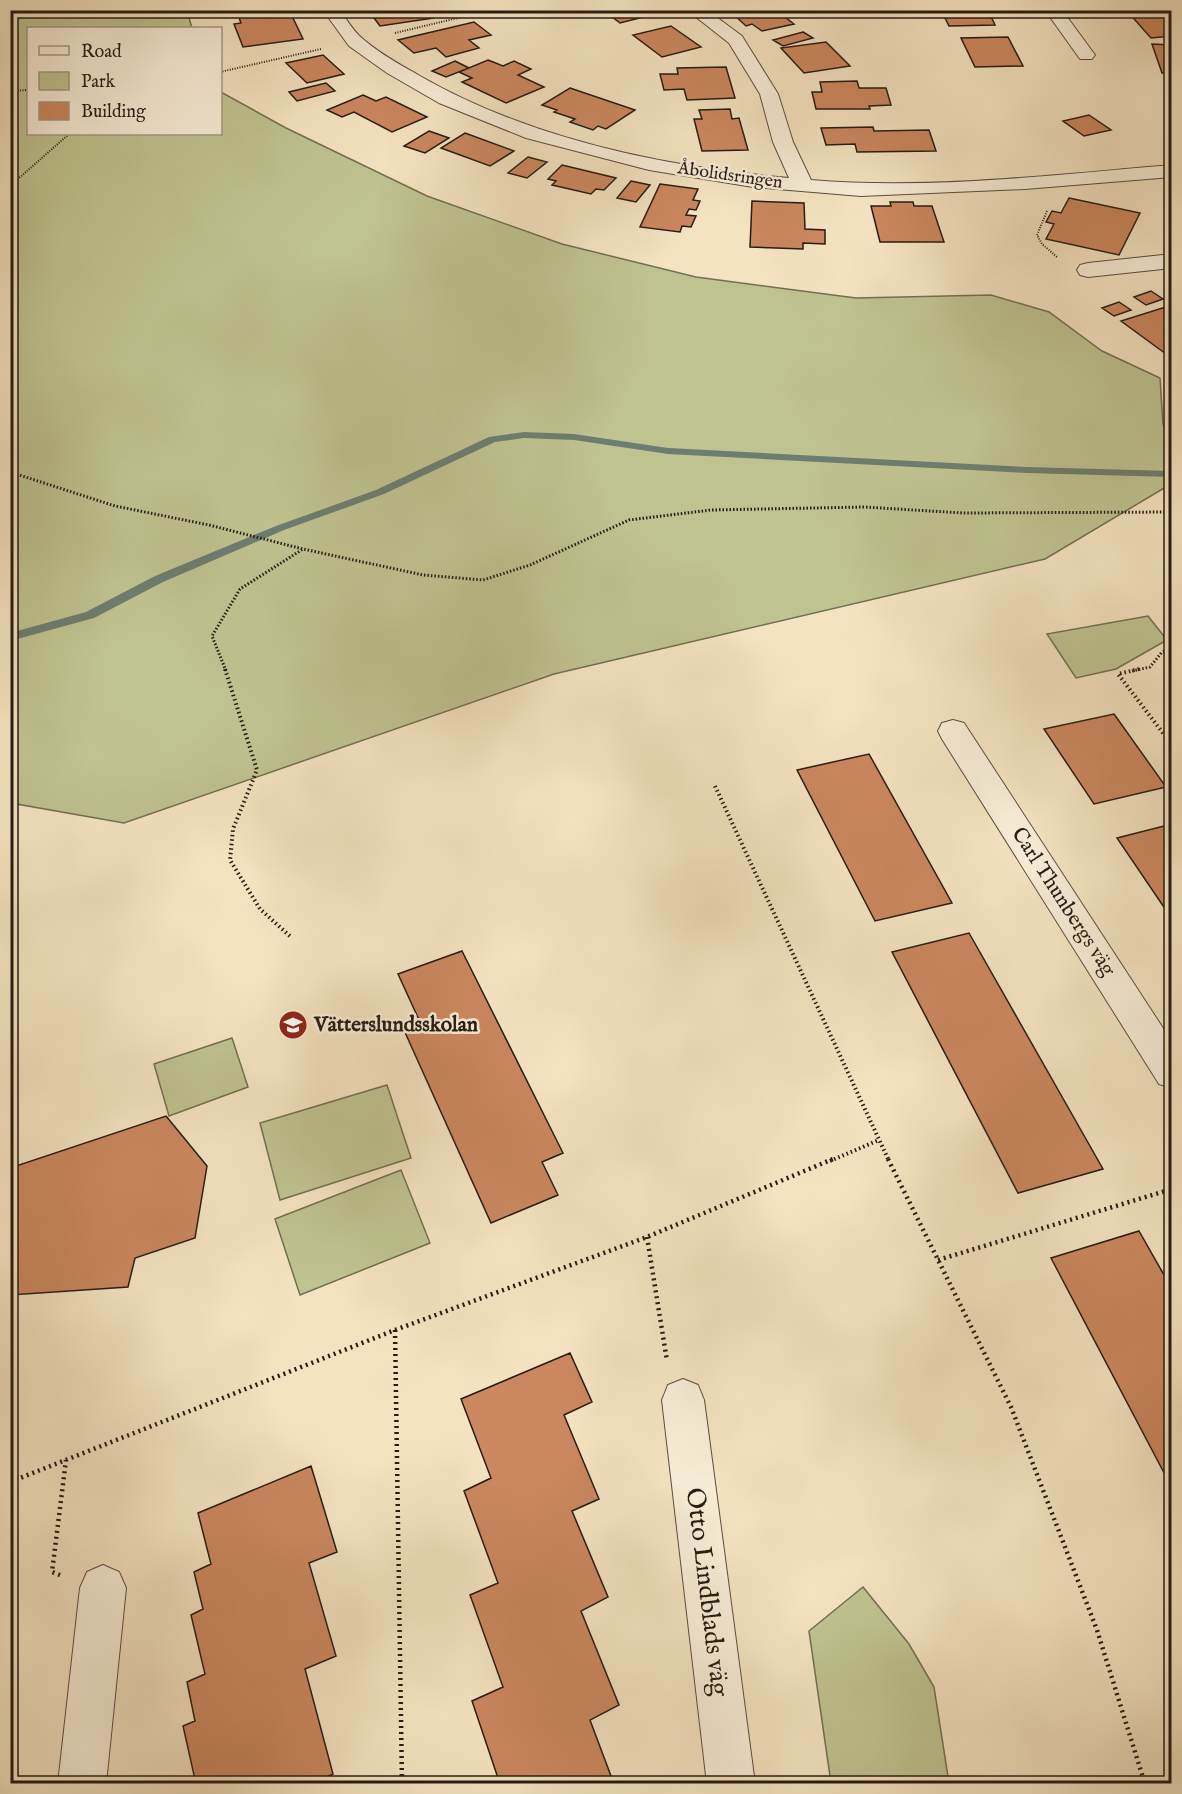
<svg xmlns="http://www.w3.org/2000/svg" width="1182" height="1794" viewBox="0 0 1182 1794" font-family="'IM FELL English',serif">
	<rect width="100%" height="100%" fill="#f4e3c1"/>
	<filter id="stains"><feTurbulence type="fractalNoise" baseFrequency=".00333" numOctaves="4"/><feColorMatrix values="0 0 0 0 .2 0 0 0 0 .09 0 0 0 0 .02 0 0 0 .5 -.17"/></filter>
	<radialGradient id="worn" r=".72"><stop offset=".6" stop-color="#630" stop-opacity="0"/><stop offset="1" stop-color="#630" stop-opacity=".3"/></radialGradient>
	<!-- green -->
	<path fill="#bfc390" stroke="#726f52" stroke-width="1.5" d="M10,11H187L192,28H28V134H220L221,92L286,128L427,196L562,244L696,277L856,298L991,295L1049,312L1102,351L1160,378L1163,424L1171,445V484L1045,559L554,674L124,823L11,803Z
		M1148,616L1167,640L1116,669L1076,678L1047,634Z
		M232,1038L248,1087L169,1116L154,1064Z
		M387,1085L411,1158L280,1200L260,1123Z
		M401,1170L430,1243L300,1295L275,1219Z
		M863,1587L909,1644L934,1687L949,1783H831L809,1631Z"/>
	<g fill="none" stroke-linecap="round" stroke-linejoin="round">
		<!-- stream -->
		<path fill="#6d7d71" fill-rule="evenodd" d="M524,432L574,434L668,448L1027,467L1172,471V477L1027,473L668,454L574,440L524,438L495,442L384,494L284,530L163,582L94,618L10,641V633L86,612L155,576L276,526L376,490L489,437Z"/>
	</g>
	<!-- building -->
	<path fill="#cb875f" stroke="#261b13" stroke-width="1.5" d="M236,10H278L281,17L292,16L303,39L243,47L234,24L241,23Z
		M368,10H428L434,18L380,26Z
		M635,10H645L652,15L620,23L611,16Z
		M784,10L791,15L785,17L794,24L762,31L752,24L746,26L730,11Z
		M941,10H988L995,25L949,26Z
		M1172,10V36L1151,38L1127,11Z
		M474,22L491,35L469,40L479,48L446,57L436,48L414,53L398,40Z
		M671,26L701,47L662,57L633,35Z
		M803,32L813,38L783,46L773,40Z
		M1008,37L1023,66L975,67L961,38Z
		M826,42L850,66L804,73L781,48Z
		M1152,44L1172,45V73H1162Z
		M323,55L344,74L307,83L286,63Z
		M488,60L503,66L514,61L531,69L518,75L544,87L506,103L462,82L472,78L459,72Z
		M455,61L469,68L446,77L432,71Z
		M726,67L735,98L687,100L684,89L664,90L660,74H678L677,68Z
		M857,81L859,88H886L891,105L869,106L870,109H816L812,92H822L820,82Z
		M326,83L335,91L297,101L289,92Z
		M570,88L635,110L606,129L598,126L593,130L570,122L575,119L554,112L557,110L542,105Z
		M363,95L376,101L386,97L427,117L392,132L354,112L342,117L327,110Z
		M730,109L732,119L739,118L748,150L702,151L694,119H702L699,110Z
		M1089,115L1111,130L1084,136L1063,121Z
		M873,127L874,131L929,130L936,151L857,152L855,144L826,145L821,128Z
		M429,131L449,138L425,153L404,146Z
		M465,133L514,151L490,166L441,148Z
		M528,157L547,162L527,178L508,173Z
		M562,165L616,178L604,190L596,189L591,194L552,185L556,181L548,179Z
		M631,181L650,185L636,202L617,198Z
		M660,184L698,189L693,200L700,201L696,210L689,209L686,215L696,216L691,227L682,226L680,232L640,227Z
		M1069,198L1140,213L1119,255L1046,239L1054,224L1046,222L1052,211L1061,213Z
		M752,201L804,203L805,229L825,230V244L803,243V249L750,247Z
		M890,202H913L914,206H932L944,242H880L871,206H891Z
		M1151,291L1163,299L1146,305L1134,297Z
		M1119,302L1131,310L1114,316L1102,308Z
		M1172,305V352L1166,354L1121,321Z
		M1114,714L1166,787L1094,804L1044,729Z
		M869,754L952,903L875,921L797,770Z
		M1172,824V919L1117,838Z
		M969,933L1103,1169L1018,1193L892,952Z
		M462,951L563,1153L542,1162L558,1195L491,1223L403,1028L420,1022L398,974Z
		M166,1116L207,1166L195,1238L135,1258L128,1287L10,1295V1168Z
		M1139,1231L1172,1289V1488L1051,1258Z
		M570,1353L592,1402L564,1415L599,1499L572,1511L608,1597L581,1611L619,1705L590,1720L614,1784H500L472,1701L503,1687L470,1595L498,1583L464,1491L491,1478L461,1399Z
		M311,1466L337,1552L309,1563L336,1656L305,1669L333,1774L312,1784H196L183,1726L195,1721L187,1682L205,1674L191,1615L203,1609L194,1572L211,1564L198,1513Z"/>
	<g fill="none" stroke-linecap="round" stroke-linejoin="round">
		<!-- street casing -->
		<g stroke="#5a4d3e" stroke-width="2">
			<path id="street" d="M323,10H340C347,20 354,32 363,39C380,54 401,65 420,76C530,139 663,167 789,178L773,142L760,94L729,43L687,10H707L742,36L778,94L793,142L811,180C930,190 1052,175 1172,165V177L1025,189L861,196L753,187L649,170L526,138L439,103L387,73L349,46Z
				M1045,10H1062L1095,55L1092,59H1080Z
				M1172,254V268L1088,277L1080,275L1077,270L1080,265L1088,263Z
				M953,720L964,723L1172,1042V1088L1159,1084L942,739L938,731L942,723Z
				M683,1379L698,1385L704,1400L755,1784H707L662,1400L668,1385Z
				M103,1565L119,1572L126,1588L106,1784H58L80,1588L87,1572Z"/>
		</g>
		<!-- path-far3 -->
		<path stroke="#261b13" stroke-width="2" stroke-dasharray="1 1.5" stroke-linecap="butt" d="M395,33L491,10
			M220,72L321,49
			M10,91L28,90
			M10,186L69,134
			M1047,211L1037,235L1042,244L1057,257
			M1169,230L1172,214"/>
		<!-- path-far2 -->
		<path stroke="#261b13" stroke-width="3" stroke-dasharray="1.5 2" stroke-linecap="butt" d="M10,472L115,506L209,525L303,549L423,575L483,580L530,565L629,520L711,510L864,507L963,513L1172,512
			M226,671L212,636L240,589L303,549
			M1132,671L1150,667L1162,652L1172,650"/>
		<!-- path-far1 -->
		<path stroke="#261b13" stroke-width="4" stroke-dasharray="1.5 3" stroke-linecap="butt" d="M225,669L257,770L233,829L230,860L260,909L291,937
			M1139,669L1118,674L1172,745
			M715,786L889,1161
			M830,1161L879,1140"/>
		<!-- path -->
		<path stroke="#261b13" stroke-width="4.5" stroke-dasharray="2 4" stroke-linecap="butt" d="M888,1159L1011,1407L1097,1630L1145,1784
			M647,1237L667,1361
			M938,1260L1172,1189
			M395,1330L402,1784
			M10,1482L395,1330L647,1237L833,1159
			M60,1575L52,1572L66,1460"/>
		<!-- street -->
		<use href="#street" fill="#f8edd7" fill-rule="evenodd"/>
	</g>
	<!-- icons -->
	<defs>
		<g id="school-disc" transform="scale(1.5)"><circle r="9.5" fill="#8f2418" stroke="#f8edd7"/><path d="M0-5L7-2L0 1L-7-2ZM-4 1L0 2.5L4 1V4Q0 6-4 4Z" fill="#fff"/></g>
	</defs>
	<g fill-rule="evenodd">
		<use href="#school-disc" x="293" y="1025"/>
	</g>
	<g text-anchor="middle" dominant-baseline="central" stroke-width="5" stroke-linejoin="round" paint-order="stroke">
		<!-- far-street labels -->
		<g font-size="18" fill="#261b13" stroke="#f8edd7">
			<text transform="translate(730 176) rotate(8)">Åbolidsringen</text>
		</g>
		<!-- street labels -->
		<g font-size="21" fill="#261b13" stroke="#f8edd7">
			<text transform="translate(1063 902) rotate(57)">Carl Thunbergs väg</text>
		</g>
		<!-- poi labels -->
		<g font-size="21" font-weight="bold" fill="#261b13" stroke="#f8edd7" text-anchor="start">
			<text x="314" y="1025">Vätterslundsskolan</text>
		</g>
		<!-- near-street labels -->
		<g font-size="26" fill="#261b13" stroke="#f8edd7">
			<text transform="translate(707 1592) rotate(83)">Otto Lindblads väg</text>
		</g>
	</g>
	<!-- margin -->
	<rect width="1182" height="1794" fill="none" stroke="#f4e3c1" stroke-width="36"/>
	<rect x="12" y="12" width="1158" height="1770" fill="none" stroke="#261b13" stroke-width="3"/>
	<rect x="18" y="18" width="1146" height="1758" fill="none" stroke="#261b13" stroke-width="1.5"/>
	<!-- legend -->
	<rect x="27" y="27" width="195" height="108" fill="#f8edd7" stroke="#a49989" stroke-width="1.5"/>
	<rect x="39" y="46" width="30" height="9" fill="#f8edd7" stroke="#a49989" stroke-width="1.5"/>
	<text x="81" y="57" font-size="18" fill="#261b13">Road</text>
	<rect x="39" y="72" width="30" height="18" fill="#bfc390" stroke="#a49989" stroke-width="1.5"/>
	<text x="81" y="87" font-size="18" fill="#261b13">Park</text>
	<rect x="39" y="102" width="30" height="18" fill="#cb875f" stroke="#a49989" stroke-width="1.5"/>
	<text x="81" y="117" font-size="18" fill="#261b13">Building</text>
	<rect width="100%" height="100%" filter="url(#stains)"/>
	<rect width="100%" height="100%" fill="url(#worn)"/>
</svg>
